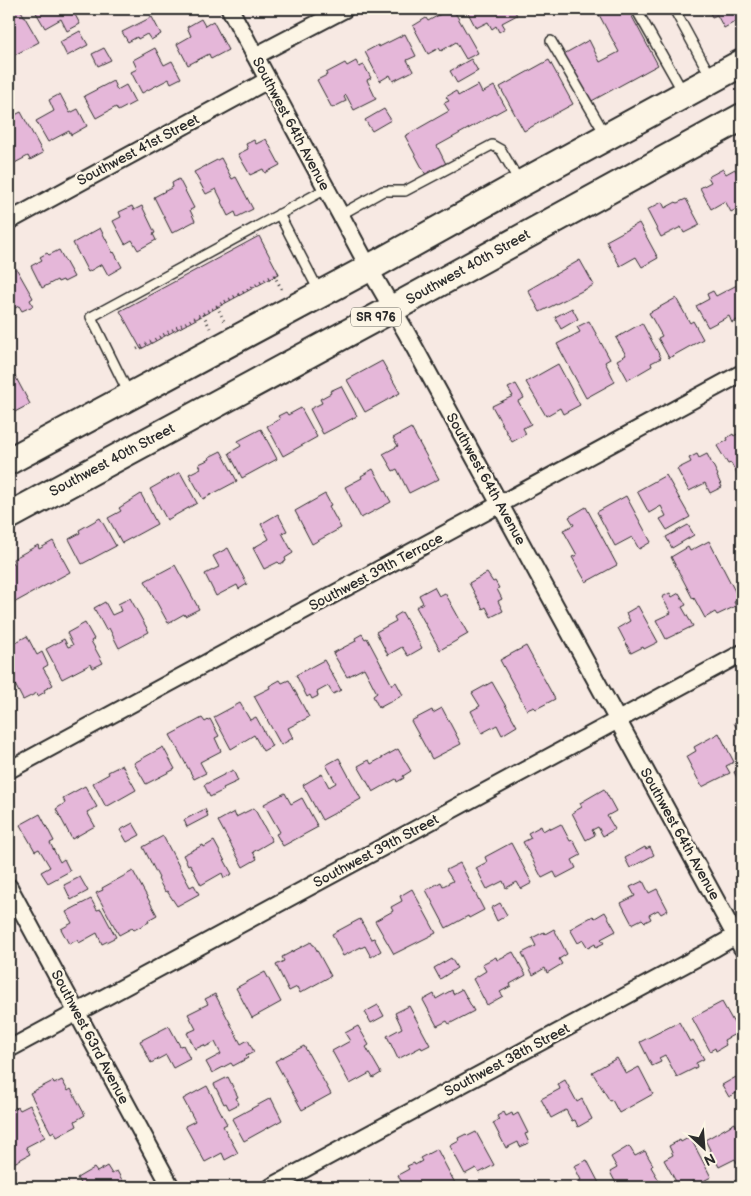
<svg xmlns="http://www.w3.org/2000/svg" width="751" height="1196" viewBox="0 0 751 1196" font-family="'Balsamiq Sans',sans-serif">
	<rect width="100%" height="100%" fill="#f7e9e3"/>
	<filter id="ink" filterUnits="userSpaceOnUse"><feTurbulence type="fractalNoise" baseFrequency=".02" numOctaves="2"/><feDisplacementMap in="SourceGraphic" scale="10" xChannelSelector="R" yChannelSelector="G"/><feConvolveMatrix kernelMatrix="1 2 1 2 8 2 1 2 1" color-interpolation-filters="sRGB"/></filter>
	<g filter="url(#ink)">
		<!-- building -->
		<path fill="#e5b7d9" stroke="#2b2b2b" d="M19,9H20L39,42L9,58V14Z
			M34,9H72L80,24L67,31L61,19L45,28Z
			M450,9H453L478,53L466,59L456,42L441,51L439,48L428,54L413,26L426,18L428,21Z
			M466,9H513L517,15L502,23L505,28L499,32L496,26L492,29L488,22L476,28Z
			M596,9H628L658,65L588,103L562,55L589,40L600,62L619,52Z
			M708,9H742V18L724,28L717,15L712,17Z
			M152,17L161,34L151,40L147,34L138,39L137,37L128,42L122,32Z
			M201,19L205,26L213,21L228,50L211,59L209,54L188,65L177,44L191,36L187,27Z
			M80,31L88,45L67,56L60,42Z
			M405,34L416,56L407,60L413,71L393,81L390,75L380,81L365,52L378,45L379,47Z
			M104,48L111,60L98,66L92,54Z
			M155,48L164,65L172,61L181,78L171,83L169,79L142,93L131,72L137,69L133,60Z
			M471,59L478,71L457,83L450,71Z
			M549,60L573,104L524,131L500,87Z
			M356,61L359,67L364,65L371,78L367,80L376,99L354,110L346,95L344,97L346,101L332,108L317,80L327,75L326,73L345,63L347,66Z
			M113,81L117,90L126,85L135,102L118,111L116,107L96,118L84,96Z
			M478,85L482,93L494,86L506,108L437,146L447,166L427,177L405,136L449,111L444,103L449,101L446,97L456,91L458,96Z
			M60,94L70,113L78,109L87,126L71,135L69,131L48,142L36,121L54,111L49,100Z
			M384,109L391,120L372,131L365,120Z
			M21,112L43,153L30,160L28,156L9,166V118Z
			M266,139L280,165L265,173L263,169L250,175L238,154L248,149L246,144L254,140L256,144Z
			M221,158L232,179L236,177L253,209L237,217L235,212L228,216L221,202L222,201L216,189L206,194L194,172Z
			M723,169L726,174L735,169L742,183V206L731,212L725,201L711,209L700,188L711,182L708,177Z
			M179,179L194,208L190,210L195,221L172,233L154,197L173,187L172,183Z
			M686,199L700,225L684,233L681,227L661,237L647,210L662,202L665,208L676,202L677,203Z
			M132,206L134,210L142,206L155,233L153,234L156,240L138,250L132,240L125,244L113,221L121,217L119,212Z
			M639,223L658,258L642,267L636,257L620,266L606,241Z
			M100,228L113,253L114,252L122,267L108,275L102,264L88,272L73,243Z
			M259,236L279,274L141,349L120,311Z
			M59,250L74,277L64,282L63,280L58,282L57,280L42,288L31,266L42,260L40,257L47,253L49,255Z
			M580,260L594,285L540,312L528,290Z
			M16,268L33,298L30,300L33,306L22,311L19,306L9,311V272Z
			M737,285L742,294V317L732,323L729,316L708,327L696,306L709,299L707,294L713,291L716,296Z
			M676,298L690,323L693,321L703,339L669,358L658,338L662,336L649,313Z
			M572,308L578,319L561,329L555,317Z
			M589,321L610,359L605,362L615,382L586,398L557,344L580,332L577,327Z
			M642,323L661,358L651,363L652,366L628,380L617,360L626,355L616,338Z
			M382,361L400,393L365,412L347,380Z
			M558,364L580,405L563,414L560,408L546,416L526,382Z
			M14,374L30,404L9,415V377Z
			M516,384L524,398L518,401L531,424L523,428L526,434L512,442L492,406L513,396L508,388Z
			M341,386L357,416L323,434L310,409L322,403L320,399L331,393L330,391Z
			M301,408L317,437L283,456L267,426L280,419L278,416L286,412L288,415Z
			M411,428L439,479L423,487V486L409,493L397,469L393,471L383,454L398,446L393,438Z
			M261,429L277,459L242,478L229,453L241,446L238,441Z
			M742,431V473L738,476L731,463L728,464L717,446L728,440L727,438L733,434L734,436Z
			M221,451L237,481L203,499L189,474L201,468L199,464L210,459L209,457Z
			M697,454L699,458L707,454L718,475L717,476L722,487L710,493L705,483L689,491L677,469L691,462L689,458Z
			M373,469L391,502L361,518L345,487L362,478L361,476Z
			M180,472L197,503L167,520L150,489Z
			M666,475L690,517L667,530L660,519L666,516L661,506L649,513L637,491Z
			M141,494L157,524L122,543L108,518L121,511L119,508Z
			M325,494L331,505L329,506L341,528L312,544L295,511Z
			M626,496L651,542L639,549L632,537L615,546L597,512Z
			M586,507L617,565L586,582L572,557L577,555L563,530L574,525L569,517Z
			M278,514L287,531L282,533L293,553L285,558L286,561L280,564L278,562L264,569L253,548L269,539L261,524Z
			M100,518L116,546L82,564L69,539L80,533L79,530Z
			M688,525L694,535L672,548L666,537Z
			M53,541L70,572L10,605L9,603V565L14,562L13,559L38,545L39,549Z
			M709,541L739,599L734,602L736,606L717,615L715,612L705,618L694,598L693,599L671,557L688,547L690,551Z
			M228,548L247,584L239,589L237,585L216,596L205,574L219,567L213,556Z
			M175,565L199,609L185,616L184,614L168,623L145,581Z
			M742,566V583L735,570Z
			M487,573L493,582L495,581L499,588L497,589L502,599L498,601L503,611L491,617L486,607L483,609L469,583Z
			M434,587L439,596L445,593L468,634L440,650L416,607L423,603L419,595Z
			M670,593L672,597L679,593L686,605L682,607L693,626L666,639L656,620L671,613L662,597Z
			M130,598L149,632L119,648L109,628L106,630L94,608L105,602L112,615L121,611L118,604Z
			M638,606L658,642L644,649L643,647L631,653L618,628L630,621L626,613Z
			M402,612L422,648L408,656L402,647L388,655L376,632L396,621L394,617Z
			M85,623L94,639L91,641L103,663L93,668L91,664L62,679L46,649L64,639L68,647L73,645L67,633Z
			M362,634L365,639L367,638L392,685L396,682L403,695L379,708L373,696L377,693L364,668L347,677L333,653L356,641L355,638Z
			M27,636L37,655L42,652L48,665L43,668L53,685L44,690L45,692L38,696L37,693L23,700L9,673V646Z
			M526,646L555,699L536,709L534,707L527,710L500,660Z
			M324,660L341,690L333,694L328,686L317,692L318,696L312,699L310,695L307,697L296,675Z
			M280,680L282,683L289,680L309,717L288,728L293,738L281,745L254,696L270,688L269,686Z
			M492,682L517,726L502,735L497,725L482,733L471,711L480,706L472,693Z
			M240,703L250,720L256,717L272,746L263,751L254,735L231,749L214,717Z
			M442,708L461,744L432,759L411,721L432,710L433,713Z
			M202,718L205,722L210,719L219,736L215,738L221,751L200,762L206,773L194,779L170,735Z
			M742,719V738L734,723Z
			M719,733L734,762L726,766L730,773L702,787L686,757L696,751L694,747Z
			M163,747L175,769L146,784L134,763Z
			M398,749L411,771L403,776L404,778L397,782L396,779L373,792L358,766L369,760L371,764Z
			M339,758L361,799L322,820L303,785L322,774L329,787L336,783L326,765Z
			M122,765L136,790L106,807L93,783L109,774L108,772Z
			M742,767V787L734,772Z
			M233,770L238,781L223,788L224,790L210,797L204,785Z
			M85,786L97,807L87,812L95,826L72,839L56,809L65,803L63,798Z
			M604,789L616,811L607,816L615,829L603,836L598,827L592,830L595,835L586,840L572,813L582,807L580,803Z
			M285,793L291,804L302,798L318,827L283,846L276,834L280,832L264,804Z
			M254,808L272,841L253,852L257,859L243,867L218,821L234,812L236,817Z
			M205,809L208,816L187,827L184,820Z
			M40,814L54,841L50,843L60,862L64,859L70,871L48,883L41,872L50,867L39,849L35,851L20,825Z
			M133,823L140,835L127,842L120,830Z
			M561,824L570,841L573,840L581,855L572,860L576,868L557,878L554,872L542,878L523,842L531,838L528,833L541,826L543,831L550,827L551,829Z
			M163,836L190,887L194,885L199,894L177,906L167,891L165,892L158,879L159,878L143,847Z
			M214,841L232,874L224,878L222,873L201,885L190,864L188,865L183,855L203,845L204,847Z
			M511,843L532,883L521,889L517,882L506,888L503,881L487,889L476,868L487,862L485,857Z
			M645,847L646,849L650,847L654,855L630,868L625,858Z
			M460,863L484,910L469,918L468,916L446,928L426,890L441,882L443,886L453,881L446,870Z
			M133,871L157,915L148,920L149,922L134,930L132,928L119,935L96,893L103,890L102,888Z
			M80,877L88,891L71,900L64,885Z
			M643,881L649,893L657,889L668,910L661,914L658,910L649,915L651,919L645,922L642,919L632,924L621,903L635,896L630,887Z
			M412,889L436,933L394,954L375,921L393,911L391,907L402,901L400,896Z
			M91,899L97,910L101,909L116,937L102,944L97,933L79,943L77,940L69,944L61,929L72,923L66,912Z
			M500,903L507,915L497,921L491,908Z
			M605,912L616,931L601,939L604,943L596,947L595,944L588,948L583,940L578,943L570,929L593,916L595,918Z
			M360,919L371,939L374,938L381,951L371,957L365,946L361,948V947L343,956L332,934Z
			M554,929L567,954L559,959L562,964L547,973L545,968L533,975L522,953L536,946L532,938L544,932L545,934Z
			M311,942L313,945H314L331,976L300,993L297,987L289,991L276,965L284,961L282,957Z
			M513,952L526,975L510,984L511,986L500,992L503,996L487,1005L473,979L486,971L482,964L496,957L497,960Z
			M451,958L457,968L440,979L434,968Z
			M265,972L281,1002L252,1018L236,988Z
			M462,989L474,1011L449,1024L447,1021L437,1026L423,1000L434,994L436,999L452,990L453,994Z
			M215,994L241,1044L248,1040L254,1052L246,1056L248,1058L233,1066L231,1063L212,1073L206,1062L221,1054L215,1042L205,1047L204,1045L195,1049L187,1033L196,1029L188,1014L208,1004L205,999Z
			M722,1002L739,1032L724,1040L726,1045L716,1051L715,1048L710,1051L692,1018Z
			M378,1005L384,1016L371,1023L365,1012Z
			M409,1006L430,1045L422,1049L421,1047L398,1059L387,1036L402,1028L395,1013Z
			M679,1022L690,1042L693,1040L704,1059L696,1063L697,1067L677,1077L665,1055L659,1058L661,1062L652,1066L640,1042Z
			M169,1026L180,1046L183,1045L190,1059L173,1068L166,1055L151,1063L140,1041Z
			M358,1026L369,1045L366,1047L381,1073L373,1078L370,1073L350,1084L332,1051L350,1041L345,1033Z
			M304,1046L331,1094L302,1110L275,1061Z
			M617,1058L626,1074L639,1067L653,1094L619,1113L612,1100L610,1101L592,1072Z
			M228,1077L238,1097L236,1098L239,1104L229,1109L226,1103L224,1104L214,1084Z
			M736,1077L742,1090L729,1097L722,1085Z
			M62,1080L68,1091L71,1089L85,1115L75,1121L77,1126L57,1137L54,1131L51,1133L30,1093L53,1081L54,1084Z
			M565,1080L577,1102L582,1099L592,1119L578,1127L575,1120L572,1121L566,1110L551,1118L541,1099L560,1089L558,1084Z
			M207,1086L227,1124L223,1126L238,1153L225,1160L222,1153L205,1162L185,1126L195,1121L183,1099Z
			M271,1098L282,1120L244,1141L232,1119Z
			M9,1105H10L13,1110L18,1107L20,1110L30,1105L40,1125L39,1126L45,1137L26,1147L30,1154L14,1163L9,1153Z
			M504,1112L506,1116L512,1113L513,1116L518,1113L528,1133L525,1134L529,1143L520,1147L518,1142L506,1148L493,1123L499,1120L497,1116Z
			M735,1123L742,1137V1160L737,1163L735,1159L719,1167L705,1140Z
			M476,1132L494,1165L479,1173L476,1168L465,1174L450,1146L459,1141L458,1138L466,1134L468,1136Z
			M690,1137L711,1177L696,1185L694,1181L682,1187H679L664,1160L673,1155L669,1146L680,1140L681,1142Z
			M629,1146L635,1156L645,1151L653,1165L651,1167L663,1187H618L610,1172L617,1168L611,1157Z
			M437,1149L456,1185L452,1187H424L423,1185L420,1187H404L398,1175L409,1169L407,1166L414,1163L415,1165L422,1161L420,1158Z
			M587,1160L601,1187H578H580L577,1182L581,1180L574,1166Z
			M107,1166L112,1174L117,1171L126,1187H82L77,1178L94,1168L97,1172Z"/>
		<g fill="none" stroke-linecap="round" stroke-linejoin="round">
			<!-- lane casing -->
			<g stroke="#2b2b2b" stroke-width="12">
				<path id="lane" d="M636,9L683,92
					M674,9L711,77
					M551,41L605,134
					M279,214L320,293
					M340,215L383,191H405L492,145L501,150L519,181
					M129,394L91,317L326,189"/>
			</g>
			<!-- street casing -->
			<g stroke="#2b2b2b" stroke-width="20">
				<path id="street" d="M230,9L369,268L406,332L491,488L742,948
					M255,56L345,9
					M9,221L268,80
					M9,770L742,373
					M9,887L171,1187
					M9,1049L742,653
					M271,1187L713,949L742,932"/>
			</g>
			<!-- primary casing -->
			<g stroke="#2b2b2b" stroke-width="30">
				<path id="primary" d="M9,461L369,268L520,184L742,63
					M9,516L392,309L742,117"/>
			</g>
			<!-- path -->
			<path stroke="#2b2b2b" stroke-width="3" stroke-dasharray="1 4" stroke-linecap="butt" d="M274,275L282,290
				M217,306L224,321
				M203,314L210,328
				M137,349L280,272"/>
			<!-- lane -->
			<use href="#lane" stroke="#fcf5e5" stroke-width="9"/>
			<!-- street -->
			<use href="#street" stroke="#fcf5e5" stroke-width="16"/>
			<!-- primary -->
			<use href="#primary" stroke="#fcf5e5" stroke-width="26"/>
		</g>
	</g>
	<g text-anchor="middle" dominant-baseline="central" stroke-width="5" stroke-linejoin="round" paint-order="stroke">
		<!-- shield labels -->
		<rect fill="#fcf5e5" stroke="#6a6863" stroke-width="1" x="351" y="307.5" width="50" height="19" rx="4"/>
		<g font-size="12" font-weight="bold" fill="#2b2b2b">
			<text x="376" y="317">SR 976</text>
		</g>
		<!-- street labels -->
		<g font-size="14" fill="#2b2b2b" stroke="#fcf5e5">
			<text transform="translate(291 124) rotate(62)">Southwest 64th Avenue</text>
			<text transform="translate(138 150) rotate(-28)">Southwest 41st Street</text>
			<text transform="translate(468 267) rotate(-29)">Southwest 40th Street</text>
			<text transform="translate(112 460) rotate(-28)">Southwest 40th Street</text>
			<text transform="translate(486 479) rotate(61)">Southwest 64th Avenue</text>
			<text transform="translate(376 572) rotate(-28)">Southwest 39th Terrace</text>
			<text transform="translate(680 834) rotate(61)">Southwest 64th Avenue</text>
			<text transform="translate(376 851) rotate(-28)">Southwest 39th Street</text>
			<text transform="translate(90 1037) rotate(62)">Southwest 63rd Avenue</text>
			<text transform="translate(507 1060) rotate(-28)">Southwest 38th Street</text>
		</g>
	</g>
	<!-- margin -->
	<rect width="751" height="1196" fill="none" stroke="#fcf5e5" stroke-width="30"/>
	<rect x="15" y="15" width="721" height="1166" fill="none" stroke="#2b2b2b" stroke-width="2" filter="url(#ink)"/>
	<!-- north arrow -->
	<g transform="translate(704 1148) rotate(154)" stroke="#fcf5e5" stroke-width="4" paint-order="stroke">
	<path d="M0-4L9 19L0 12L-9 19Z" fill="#2b2b2b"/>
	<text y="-8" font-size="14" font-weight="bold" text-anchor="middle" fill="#2b2b2b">N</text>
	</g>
</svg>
